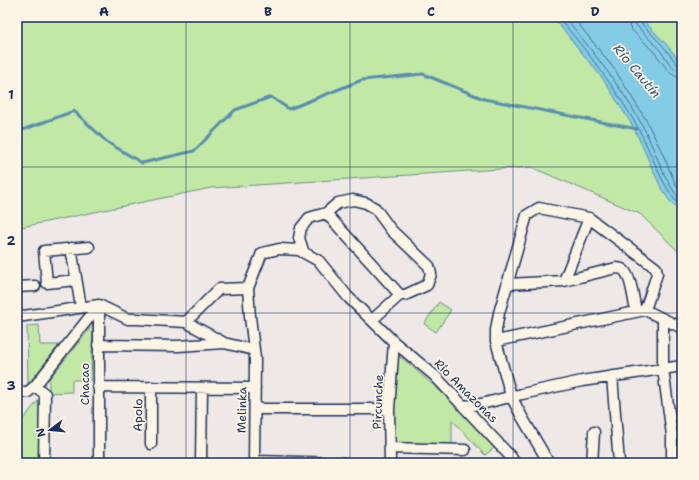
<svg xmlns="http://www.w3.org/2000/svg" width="699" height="480" font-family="'Shantell Sans',sans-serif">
  <rect width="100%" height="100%" fill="#eee9e7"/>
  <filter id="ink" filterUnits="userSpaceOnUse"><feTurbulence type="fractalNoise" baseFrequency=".025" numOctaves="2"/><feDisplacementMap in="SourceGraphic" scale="8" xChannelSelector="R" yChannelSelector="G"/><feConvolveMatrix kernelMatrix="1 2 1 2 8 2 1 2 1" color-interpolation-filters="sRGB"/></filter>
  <g filter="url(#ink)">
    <path fill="#c1e9a5" stroke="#6e8c82" d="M 17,17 L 682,17 L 682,255 L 640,214 L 531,167 L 211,188 L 17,228 Z
      M 439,302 L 451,310 L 436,332 L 424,324 Z
      M 39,325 L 40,345 L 59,345 L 28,384 L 27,326 Z
      M 93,325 L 91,380 L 72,380 L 72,392 L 49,393 L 49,379 Z
      M 398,356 L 402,358 L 453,402 L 464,406 L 494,448 L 485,455 L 452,420 L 452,446 L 393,446 L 395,358 Z
      M 40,398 L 41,463 L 17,463 L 17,427 Z"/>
    <path fill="#84cbe5" stroke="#5a8daf" d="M 553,17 L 640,17 L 666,44 L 682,64 L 682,215 L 669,200 L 662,190 L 634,128 L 603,79 Z"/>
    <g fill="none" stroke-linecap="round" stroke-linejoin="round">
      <path stroke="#456d94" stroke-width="1" d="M 558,17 C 587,51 615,87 637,126 C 653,155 660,184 682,209
        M 565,17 C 592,51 620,85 641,123 C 656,149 662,180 682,202
        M 573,17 L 615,70 L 646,120 L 662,152 L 675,183 L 682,193
        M 627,17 L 630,28 L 655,53 L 669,72 L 675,76 L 682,77
        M 633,17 L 635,24 L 659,49 L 673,68 L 677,70 L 682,71
        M 638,17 L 639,21 L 663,46 L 678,65 L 682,66"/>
      <path stroke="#5a8daf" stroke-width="3" d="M 17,132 L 74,111 L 107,142 L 142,163 L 194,151 L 235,110 L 271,97 L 289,109 L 362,80 L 423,74 L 484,99 L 637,129"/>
      <g stroke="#1b2f5e" stroke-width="13">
        <path id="street" d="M 326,213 L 400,295
          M 71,248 L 81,307
          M 304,253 L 299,238 L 301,228 L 309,218 L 326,213 L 338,203 L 353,200 L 366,203 L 375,208 L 391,230 L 429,266 L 431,274 L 427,285 L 405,295 L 400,295 L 372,320
          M 76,280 L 47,283 L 44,251 L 89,247
          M 564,281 L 589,218
          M 508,284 L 564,281 L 616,268 C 618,268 620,268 622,269 C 631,273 634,302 636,312
          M 17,287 L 35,286
          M 99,305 L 99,463
          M 17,317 L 99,305 L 128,319 L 137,319 L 186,322 L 224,343 L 254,350
          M 663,319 L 663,369 L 672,435 L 672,463
          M 186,322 L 219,289 L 248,288
          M 496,341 L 645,310 L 682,328
          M 98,345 L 178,346 L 224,343
          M 612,376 L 619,463
          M 35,386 L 45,394 L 44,463
          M 98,387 L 255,388
          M 17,392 L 28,392 L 35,386 L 99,305
          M 464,406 L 481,404 L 522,394 L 582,381 L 682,366
          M 255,409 L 389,409
          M 151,444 L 151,387
          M 390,448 L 465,450
          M 254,461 L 344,463
          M 201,463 L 202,388
          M 254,463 L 255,358 L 250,317 L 248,288 L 262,253 L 279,249 L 299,250 L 319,261 L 348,297 L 394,342 L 435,376 L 511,457 L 515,463
          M 390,463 L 389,409 L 394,342
          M 549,463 L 522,417 L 511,396 L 496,341 L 496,330 L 499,313 L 527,215 L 539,208 L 589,218 L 656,268 L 657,274 L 645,310
          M 592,463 L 594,432"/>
      </g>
      <use href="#street" stroke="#fcf5e5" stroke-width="10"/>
    </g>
  </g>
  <path fill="none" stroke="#1b2f5e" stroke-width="1" stroke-opacity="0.55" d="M 186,17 L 186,463M 350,17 L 350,463M 513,17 L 513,463M 17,167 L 682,167M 17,313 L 682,313"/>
  <g text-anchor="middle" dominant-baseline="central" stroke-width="3.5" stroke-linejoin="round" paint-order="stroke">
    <g font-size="12" fill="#1b2f5e" stroke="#fcf5e5">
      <text transform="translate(85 384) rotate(-90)">Chacao</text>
      <text transform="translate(466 391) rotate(45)">Río Amazonas</text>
      <text transform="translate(378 402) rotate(-88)">Pircunche</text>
      <text transform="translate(242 410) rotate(-89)">Melinka</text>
      <text transform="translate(138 415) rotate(-89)">Apolo</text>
    </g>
    <g font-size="13" font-style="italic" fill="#355680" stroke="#fcf5e5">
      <text transform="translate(637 71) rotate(50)">Río Cautín</text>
    </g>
  </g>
  <rect width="699" height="480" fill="none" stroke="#fcf5e5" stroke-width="44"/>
  <g transform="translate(50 430) rotate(254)" stroke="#fcf5e5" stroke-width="3" paint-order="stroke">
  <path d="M0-3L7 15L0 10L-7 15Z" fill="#1b2f5e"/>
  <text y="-6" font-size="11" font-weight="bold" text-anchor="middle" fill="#1b2f5e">N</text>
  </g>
  <rect x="22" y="22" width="655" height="436" fill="none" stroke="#1b2f5e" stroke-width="1.5"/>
  <g font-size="13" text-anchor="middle" font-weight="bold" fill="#1b2f5e">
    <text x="104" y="16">A</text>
    <text x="268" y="16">B</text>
    <text x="431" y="16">C</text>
    <text x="595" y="16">D</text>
    <text x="11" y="99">1</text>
    <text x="11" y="245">2</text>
    <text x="11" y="390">3</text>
  </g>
</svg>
